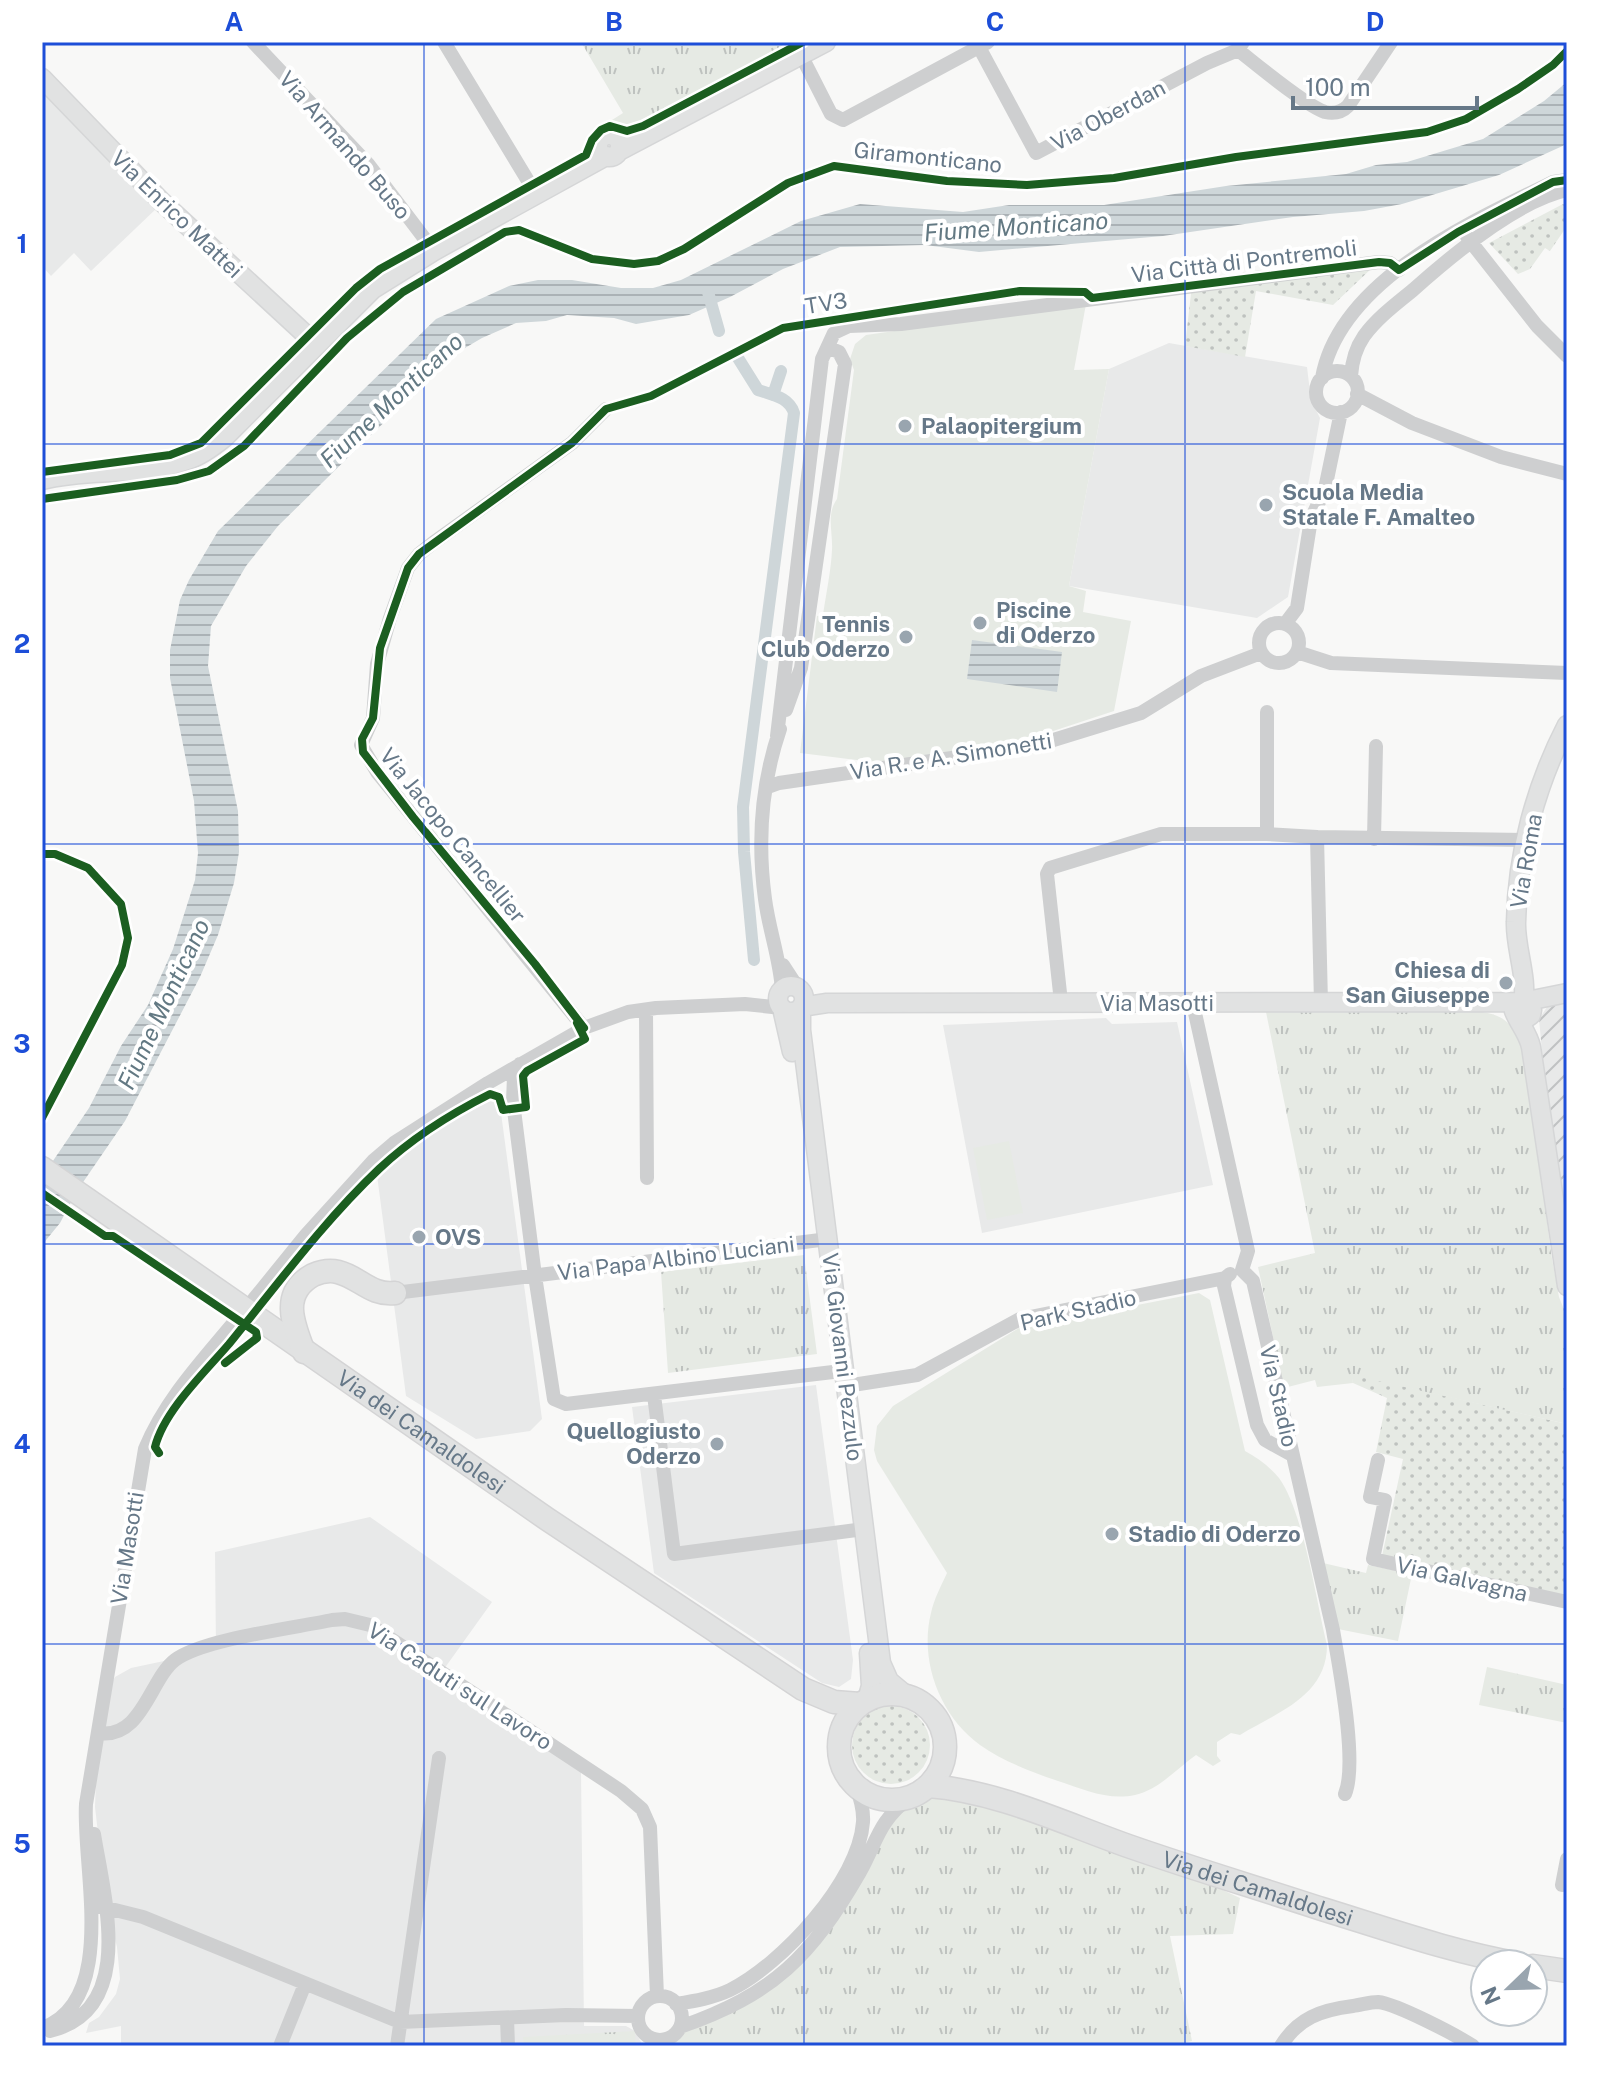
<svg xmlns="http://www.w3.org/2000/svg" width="1609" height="2088" font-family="'Public Sans',sans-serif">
  <defs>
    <pattern id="industrial-furrows" width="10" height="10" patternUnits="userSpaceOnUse" patternTransform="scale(2)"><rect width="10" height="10" fill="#e8e9e9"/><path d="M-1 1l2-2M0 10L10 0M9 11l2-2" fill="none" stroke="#c0c2c3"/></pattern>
    <pattern id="grass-dots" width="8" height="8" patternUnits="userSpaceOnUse" patternTransform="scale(2)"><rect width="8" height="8" fill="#e6eae4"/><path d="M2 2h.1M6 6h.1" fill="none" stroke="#bec2bf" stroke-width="1.8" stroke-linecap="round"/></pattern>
    <pattern id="park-tufts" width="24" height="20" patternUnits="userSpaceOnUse" patternTransform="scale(2)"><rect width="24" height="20" fill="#e6eae4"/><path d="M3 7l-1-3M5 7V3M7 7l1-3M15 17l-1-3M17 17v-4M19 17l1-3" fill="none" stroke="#bec2bf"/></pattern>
    <pattern id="water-rules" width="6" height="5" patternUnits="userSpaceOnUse" patternTransform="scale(2)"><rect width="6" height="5" fill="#ced6d9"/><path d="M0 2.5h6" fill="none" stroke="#abb2b6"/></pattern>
  </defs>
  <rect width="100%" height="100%" fill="#f8f8f7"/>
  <path fill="#e8e9e9" d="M 42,89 L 158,207 L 91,271 L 74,253 L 51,276 L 42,266 Z
    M 1169,343 L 1307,367 L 1311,400 L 1320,418 L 1288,597 L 1257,618 L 1069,586 L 1109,369 Z
    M 1106,1018 L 1112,1024 L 1177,1022 L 1213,1185 L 982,1233 L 943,1025 Z
    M 499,1098 L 542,1419 L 530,1431 L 476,1439 L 406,1396 L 377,1175 L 415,1144 L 468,1109 Z
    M 816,1385 L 853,1660 L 851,1679 L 839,1687 L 822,1683 L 654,1573 L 632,1407 Z
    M 370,1517 L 492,1602 L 439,1676 L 581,1772 L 584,2026 L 626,2026 L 635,2031 L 643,2046 L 121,2046 L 121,2026 L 86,2033 L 89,2023 L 99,2017 L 116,1994 L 120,1979 L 117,1947 L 106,1902 L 95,1807 L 96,1779 L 109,1688 L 115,1677 L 131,1668 L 216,1650 L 215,1552 Z"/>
  <path fill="url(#industrial-furrows)" d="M 1567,1001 L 1567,1237 L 1549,1125 L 1539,1019 L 1547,1007 Z"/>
  <path fill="url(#grass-dots)" d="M 1563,204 L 1567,206 L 1567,226 L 1550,251 L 1545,248 L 1530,269 L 1518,274 L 1489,243 Z
    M 1373,267 L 1333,305 L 1256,291 L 1245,357 L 1185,346 L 1192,285 Z
    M 1351,1374 L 1567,1424 L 1567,1596 L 1382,1556 L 1403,1459 L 1376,1452 L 1387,1398 L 1353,1383 Z
    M852 1745a39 39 0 1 1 78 0a39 39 0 1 1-78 0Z"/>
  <path fill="url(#park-tufts)" d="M 581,42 L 797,42 L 634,131 L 625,132 L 612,120 L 623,113 Z
    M 1266,1012 L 1482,1012 C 1507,1015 1516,1029 1525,1050 L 1551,1253 L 1559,1297 L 1567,1317 L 1567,1424 L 1352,1375 L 1353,1383 L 1317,1387 L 1315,1380 L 1284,1388 L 1258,1267 L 1315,1253 Z
    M 804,1255 L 817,1354 L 668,1373 L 661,1272 Z
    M 1323,1563 L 1366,1573 L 1368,1565 L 1412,1574 L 1398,1641 L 1338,1629 Z
    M 1487,1667 L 1567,1685 L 1567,1723 L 1479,1705 Z
    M 928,1786 L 1132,1848 L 1240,1898 L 1233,1934 L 1170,1936 L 1192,2041 L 1167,2046 L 653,2046 L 654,2039 L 667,2039 L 717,2014 L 804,1955 L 910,1797 Z
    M 635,2031 L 636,2046 L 524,2046 L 523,2037 Z"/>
  <path fill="#e6eae4" d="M 1086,304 L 1074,370 L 1109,369 L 1069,586 L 1086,591 L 1083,612 L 1131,621 L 1114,711 L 1032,738 L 978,752 L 881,763 L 800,753 L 817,616 L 823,615 C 826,594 831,571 832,550 C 833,532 826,514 837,499 L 854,370 L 850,359 L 855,344 L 866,335 Z
    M 1009,1141 L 1023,1213 L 987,1220 L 973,1148 Z
    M 1199,1293 L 1210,1300 L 1245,1451 C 1258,1458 1269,1466 1279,1478 C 1304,1513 1316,1601 1327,1645 C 1327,1696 1278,1712 1240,1735 L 1231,1733 L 1217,1742 L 1217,1756 L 1221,1761 L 1213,1766 L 1196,1755 C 1176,1769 1160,1789 1135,1795 C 1108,1801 1083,1789 1058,1781 C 1032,1772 1002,1761 980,1745 C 940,1716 919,1661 931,1613 C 934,1599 941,1586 947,1573 L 877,1461 L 874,1450 L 877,1426 L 893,1406 L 1019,1328 Z"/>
  <path fill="url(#water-rules)" d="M 1567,82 L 1567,144 L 1499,175 L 1402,204 L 1364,211 L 1293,217 L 1163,236 L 979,252 L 925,245 L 840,247 L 783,269 L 730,297 L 689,315 L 636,324 L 614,318 L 567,315 L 546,321 L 516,323 L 482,338 L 453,355 L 278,526 L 246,566 L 211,626 L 208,666 L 238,811 L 239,852 L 234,883 L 218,935 L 200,977 L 125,1121 L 77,1191 L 60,1223 L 42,1245 L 42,1177 L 89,1108 L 121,1046 L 148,1005 L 173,949 L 195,880 L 198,853 L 194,801 L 170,678 L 170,650 L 180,600 L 189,580 L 218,531 L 436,319 L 509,286 L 538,280 L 572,280 L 621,288 L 653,288 L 681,280 L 801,221 L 860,204 L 963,212 L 1009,205 L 1104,205 L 1226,186 L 1346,174 L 1376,165 L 1407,162 L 1483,139 L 1544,101 Z
    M 972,640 L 1062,652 L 1057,692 L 967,679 Z"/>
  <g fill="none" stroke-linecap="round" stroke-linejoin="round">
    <path stroke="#ced6d9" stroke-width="12" d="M 708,292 L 719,331
      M 738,358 L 758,390 C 772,395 789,397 794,413 L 743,807 L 744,852 L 754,960
      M 773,395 L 781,371"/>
    <g stroke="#d5d6d7" stroke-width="21">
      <path id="secondary" d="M 42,78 L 162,202 L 317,345
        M598 146a11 11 0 1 1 22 0a11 11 0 1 1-22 0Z
        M 619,151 L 826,42
        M 42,480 C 89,468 141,477 187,460 C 201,456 214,446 225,437 L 373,289 L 434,251 L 606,156
        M 1567,725 C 1536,785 1517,854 1516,922 C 1515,947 1528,979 1523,1002 L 1567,993
        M778 999a13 13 0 1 1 26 0a13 13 0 1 1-26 0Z
        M 782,1008 L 792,1052
        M 1518,1019 L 1524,1020 L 1531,1015 L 1532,1010 L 1527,1003 L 1518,1003 L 1514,1011 C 1519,1024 1528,1033 1531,1047 L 1567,1286
        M 907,1696 L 889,1681 L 881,1663 L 801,1030 L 801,1007 L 827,1003 L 1520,1002
        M 867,1700 L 871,1686 L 869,1653"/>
    </g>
    <g stroke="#d4d4d5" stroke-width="25">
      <g id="primary">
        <path id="s1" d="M 42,1168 L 547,1519 L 803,1689 L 834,1702 L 860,1704"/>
        <path d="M 304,1352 C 293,1324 280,1293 313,1275 C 320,1272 330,1270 338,1272 C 359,1277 371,1296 395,1293"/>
        <circle cx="892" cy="1747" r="53"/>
        <path id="s2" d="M 928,1786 C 998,1791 1065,1824 1131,1847 C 1194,1869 1258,1888 1322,1909 C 1387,1929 1452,1952 1520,1964"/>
        <path d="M 1533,1966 L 1567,1971"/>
      </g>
    </g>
    <path stroke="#cecfd0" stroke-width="14" d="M 253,42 L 368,164 L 434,251
      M 444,42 L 536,194
      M 979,47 L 1036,153 L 1207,63 L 1238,50 L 1243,42
      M 1238,50 C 1256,64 1306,106 1325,112 C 1334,114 1342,112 1348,106 L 1391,42
      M 801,55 L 831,114 L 843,120 L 988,42
      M 1467,237 L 1537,326 L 1567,356
      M1316 392a21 21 0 1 1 42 0a21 21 0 1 1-42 0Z
      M 1351,376 C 1352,361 1355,349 1364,336 C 1377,318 1396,304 1413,290 C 1451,256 1517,201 1567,190
      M 1322,378 C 1339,280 1473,221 1553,182 L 1567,180
      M 1357,394 L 1412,423 L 1501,457 L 1567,474
      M1259 643a20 20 0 1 1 40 0a20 20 0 1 1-40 0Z
      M 1285,624 L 1297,608 L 1311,519 L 1325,489 L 1341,412
      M 1297,652 L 1331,663 L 1567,673
      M 786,710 L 801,668 L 845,364 L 839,352 L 829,348
      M 1267,712 L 1267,834 L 1317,837 L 1321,1003
      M 780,729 C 761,785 757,840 765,899 C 769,930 780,959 782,990
      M 777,736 L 822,359 L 834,333 L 849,326 L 901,324 L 1379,262 L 1390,263 L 1399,270
      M 768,787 L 779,783 L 1034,746 L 1141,713 L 1201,676 L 1261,653
      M 1317,837 L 1527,840
      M 1374,839 L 1376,746
      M 783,965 L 798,988
      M 1061,1002 L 1047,874 L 1050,868 L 1161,834 L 1267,834
      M 1193,1004 L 1248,1251 L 1242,1270
      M 646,1010 L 647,1178
      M 584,1028 L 377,772 L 361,745 L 373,718 L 377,664 L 390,618 L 408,568 L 419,554 L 433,543 L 572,443 L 606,409
      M 520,1064 L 514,1076 L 513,1102 L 535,1276 L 554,1399 L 566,1404 L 833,1372
      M 1242,1270 L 1253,1281 L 1333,1630 C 1339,1666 1358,1763 1345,1794
      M 1230,1274 L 1225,1278 L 1224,1286 L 1257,1425 L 1265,1440 L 1292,1455
      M 395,1293 L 828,1239
      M 254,1299 L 306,1235 L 374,1160 L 394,1143 L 488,1083 L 584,1028 L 628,1012 L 656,1008 L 745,1004 L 782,1008
      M 846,1386 L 917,1375 L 1020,1319 L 1225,1278
      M 654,1395 L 674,1554 L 864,1529
      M 1378,1460 L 1370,1497 L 1385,1500 L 1373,1559 L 1567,1602
      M 98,1733 C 142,1740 150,1679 175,1660 C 203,1639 294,1628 332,1620 L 345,1619 L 370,1625 L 621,1791 L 642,1809 L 650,1827 L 657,1996
      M 1562,1885 L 1567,1859
      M 92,1891 L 95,1905 L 143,1917 L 400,2022 L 566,2015 L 638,2016
      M638 2018a22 22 0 1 1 44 0a22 22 0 1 1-44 0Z
      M 676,2004 C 695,2001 713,1998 730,1990 C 781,1965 859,1881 863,1822 C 864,1809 860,1797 856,1786
      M 507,2018 L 508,2046
      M 680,2027 C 774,1994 811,1957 860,1872 C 878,1839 878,1822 910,1797
      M 42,2028 C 119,2001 82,1867 86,1804 L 145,1449 C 165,1400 202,1361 236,1320
      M 50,2031 C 137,2010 104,1897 94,1834
      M 280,2046 L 305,1984
      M 397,2046 L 439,1758
      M 1281,2046 C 1298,2018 1321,2010 1353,2006 C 1361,2005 1370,2002 1378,2002 C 1397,2004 1456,2035 1473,2046"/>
    <use href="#secondary" stroke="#e1e2e2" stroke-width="18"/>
    <use href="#primary" stroke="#e1e2e2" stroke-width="22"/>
    <g stroke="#fff" stroke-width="13">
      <path id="cycleway" d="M 42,472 L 170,455 L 201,443 L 356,288 L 380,269 L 586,155 L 592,140 L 601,130 L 610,126 L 627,131 L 643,126 L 803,42
        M 42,499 L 177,480 L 209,471 L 244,446 L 347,338 L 403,292 L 505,232 L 519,230 L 592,259 L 634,264 L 658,261 L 684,249 L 788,183 L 834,166 L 947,181 L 1027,185 L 1114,178 L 1236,157 L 1427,132 L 1466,119 L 1518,89 L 1553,65 L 1567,51
        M 42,854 L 55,854 L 88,868 L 121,904 L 128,938 L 122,965 L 42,1118
        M 584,1028 L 535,964 L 413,817 L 363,752 L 362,739 L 373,718 L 380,648 L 408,568 L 419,554 L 572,443 L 606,409 L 651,396 L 783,328 L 1020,291 L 1085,292 L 1092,298 L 1379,262 L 1390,263 L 1399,270 L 1458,232 L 1553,182 L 1567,180
        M 42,1193 L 105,1236 L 113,1236 L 256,1332 L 257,1338 L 225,1363
        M 159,1453 L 155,1447 C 164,1411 205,1372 229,1344 C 277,1285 324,1221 379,1169 C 410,1140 452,1113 490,1094 L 499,1097 L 503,1110 L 526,1107 L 523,1076 L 527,1071 L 585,1039 L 577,1023"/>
    </g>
    <use href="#cycleway" stroke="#1b5e20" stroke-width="8"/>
  </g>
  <path fill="none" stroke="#1d4ed8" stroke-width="2" stroke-opacity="0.55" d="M 424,42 L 424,2046M 804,42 L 804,2046M 1185,42 L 1185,2046M 42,444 L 1567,444M 42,844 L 1567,844M 42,1244 L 1567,1244M 42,1644 L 1567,1644"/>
  <g fill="#99a5af" stroke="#fff" stroke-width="3">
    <circle cx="905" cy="426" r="8"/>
    <circle cx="1266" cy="505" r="8"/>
    <circle cx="980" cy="623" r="8"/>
    <circle cx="906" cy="637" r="8"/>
    <circle cx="1506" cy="983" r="8"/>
    <circle cx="419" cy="1237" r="8"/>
    <circle cx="717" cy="1444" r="8"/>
    <circle cx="1112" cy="1534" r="8"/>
  </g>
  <g text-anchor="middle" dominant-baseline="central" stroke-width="8" stroke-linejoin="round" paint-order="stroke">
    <g font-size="22" fill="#667888" stroke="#fff">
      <text transform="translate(1108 115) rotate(-28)">Via Oberdan</text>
      <text transform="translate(345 145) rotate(49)">Via Armando Buso</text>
      <text transform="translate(928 157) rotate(6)">Giramonticano</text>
      <text transform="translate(177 214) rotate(44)">Via Enrico Mattei</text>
      <text transform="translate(1244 261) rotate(-7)">Via Città di Pontremoli</text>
      <text transform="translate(826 303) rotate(-9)">TV3</text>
      <text transform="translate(951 756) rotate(-9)">Via R. e A. Simonetti</text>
      <text transform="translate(453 835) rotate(51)">Via Jacopo Cancellier</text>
      <text transform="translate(1526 861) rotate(-80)">Via Roma</text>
      <text x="1157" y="1003">Via Masotti</text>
      <text transform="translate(676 1258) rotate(-7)">Via Papa Albino Luciani</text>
      <text transform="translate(1078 1310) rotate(-13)">Park Stadio</text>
      <text transform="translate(843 1357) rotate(83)">Via Giovanni Pezzulo</text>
      <text transform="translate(1279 1396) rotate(77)">Via Stadio</text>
      <text stroke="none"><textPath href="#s1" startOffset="462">Via dei Camaldolesi</textPath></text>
      <text transform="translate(127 1548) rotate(-81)">Via Masotti</text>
      <text transform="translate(1462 1579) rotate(13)">Via Galvagna</text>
      <text transform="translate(460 1686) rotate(33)">Via Caduti sul Lavoro</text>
      <text stroke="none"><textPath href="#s2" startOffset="346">Via dei Camaldolesi</textPath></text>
    </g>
    <g font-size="22" font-weight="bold" fill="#667888" stroke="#fff" text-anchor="start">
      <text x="921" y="426">Palaopitergium</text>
      <text x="1282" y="492">Scuola Media<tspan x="1282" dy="25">Statale F. Amalteo</tspan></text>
      <text x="996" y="610">Piscine<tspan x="996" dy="25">di Oderzo</tspan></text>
      <text x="890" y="624" text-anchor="end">Tennis<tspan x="890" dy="25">Club Oderzo</tspan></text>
      <text x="1490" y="970" text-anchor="end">Chiesa di<tspan x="1490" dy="25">San Giuseppe</tspan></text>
      <text x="435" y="1237">OVS</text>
      <text x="701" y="1431" text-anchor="end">Quellogiusto<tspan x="701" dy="25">Oderzo</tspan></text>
      <text x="1128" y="1534">Stadio di Oderzo</text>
    </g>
    <g font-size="24" font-style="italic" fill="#637983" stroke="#fff">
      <text transform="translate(1016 226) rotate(-4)">Fiume Monticano</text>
      <text transform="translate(391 400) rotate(-43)">Fiume Monticano</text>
      <text transform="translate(163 1004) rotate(-65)">Fiume Monticano</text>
    </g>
  </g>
  <rect width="1609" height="2088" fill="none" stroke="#ffffff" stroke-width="88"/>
  <g transform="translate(1509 1988) rotate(247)"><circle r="38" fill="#ffffff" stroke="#c2c9cf" stroke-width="2"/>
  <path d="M0-6L14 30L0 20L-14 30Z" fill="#99a5af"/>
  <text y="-12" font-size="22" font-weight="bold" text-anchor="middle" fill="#667888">N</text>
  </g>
  <path d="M1293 96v12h184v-12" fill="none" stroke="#667888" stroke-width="4"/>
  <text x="1305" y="96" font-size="24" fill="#667888" stroke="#ffffff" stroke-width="6" paint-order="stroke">100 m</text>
  <rect x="44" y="44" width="1521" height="2000" fill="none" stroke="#1d4ed8" stroke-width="3"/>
  <g font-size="26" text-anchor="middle" font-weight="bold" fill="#1d4ed8">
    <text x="234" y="31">A</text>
    <text x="614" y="31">B</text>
    <text x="995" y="31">C</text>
    <text x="1375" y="31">D</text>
    <text x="22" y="253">1</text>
    <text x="22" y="653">2</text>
    <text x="22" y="1053">3</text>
    <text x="22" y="1453">4</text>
    <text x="22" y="1853">5</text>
  </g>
</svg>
